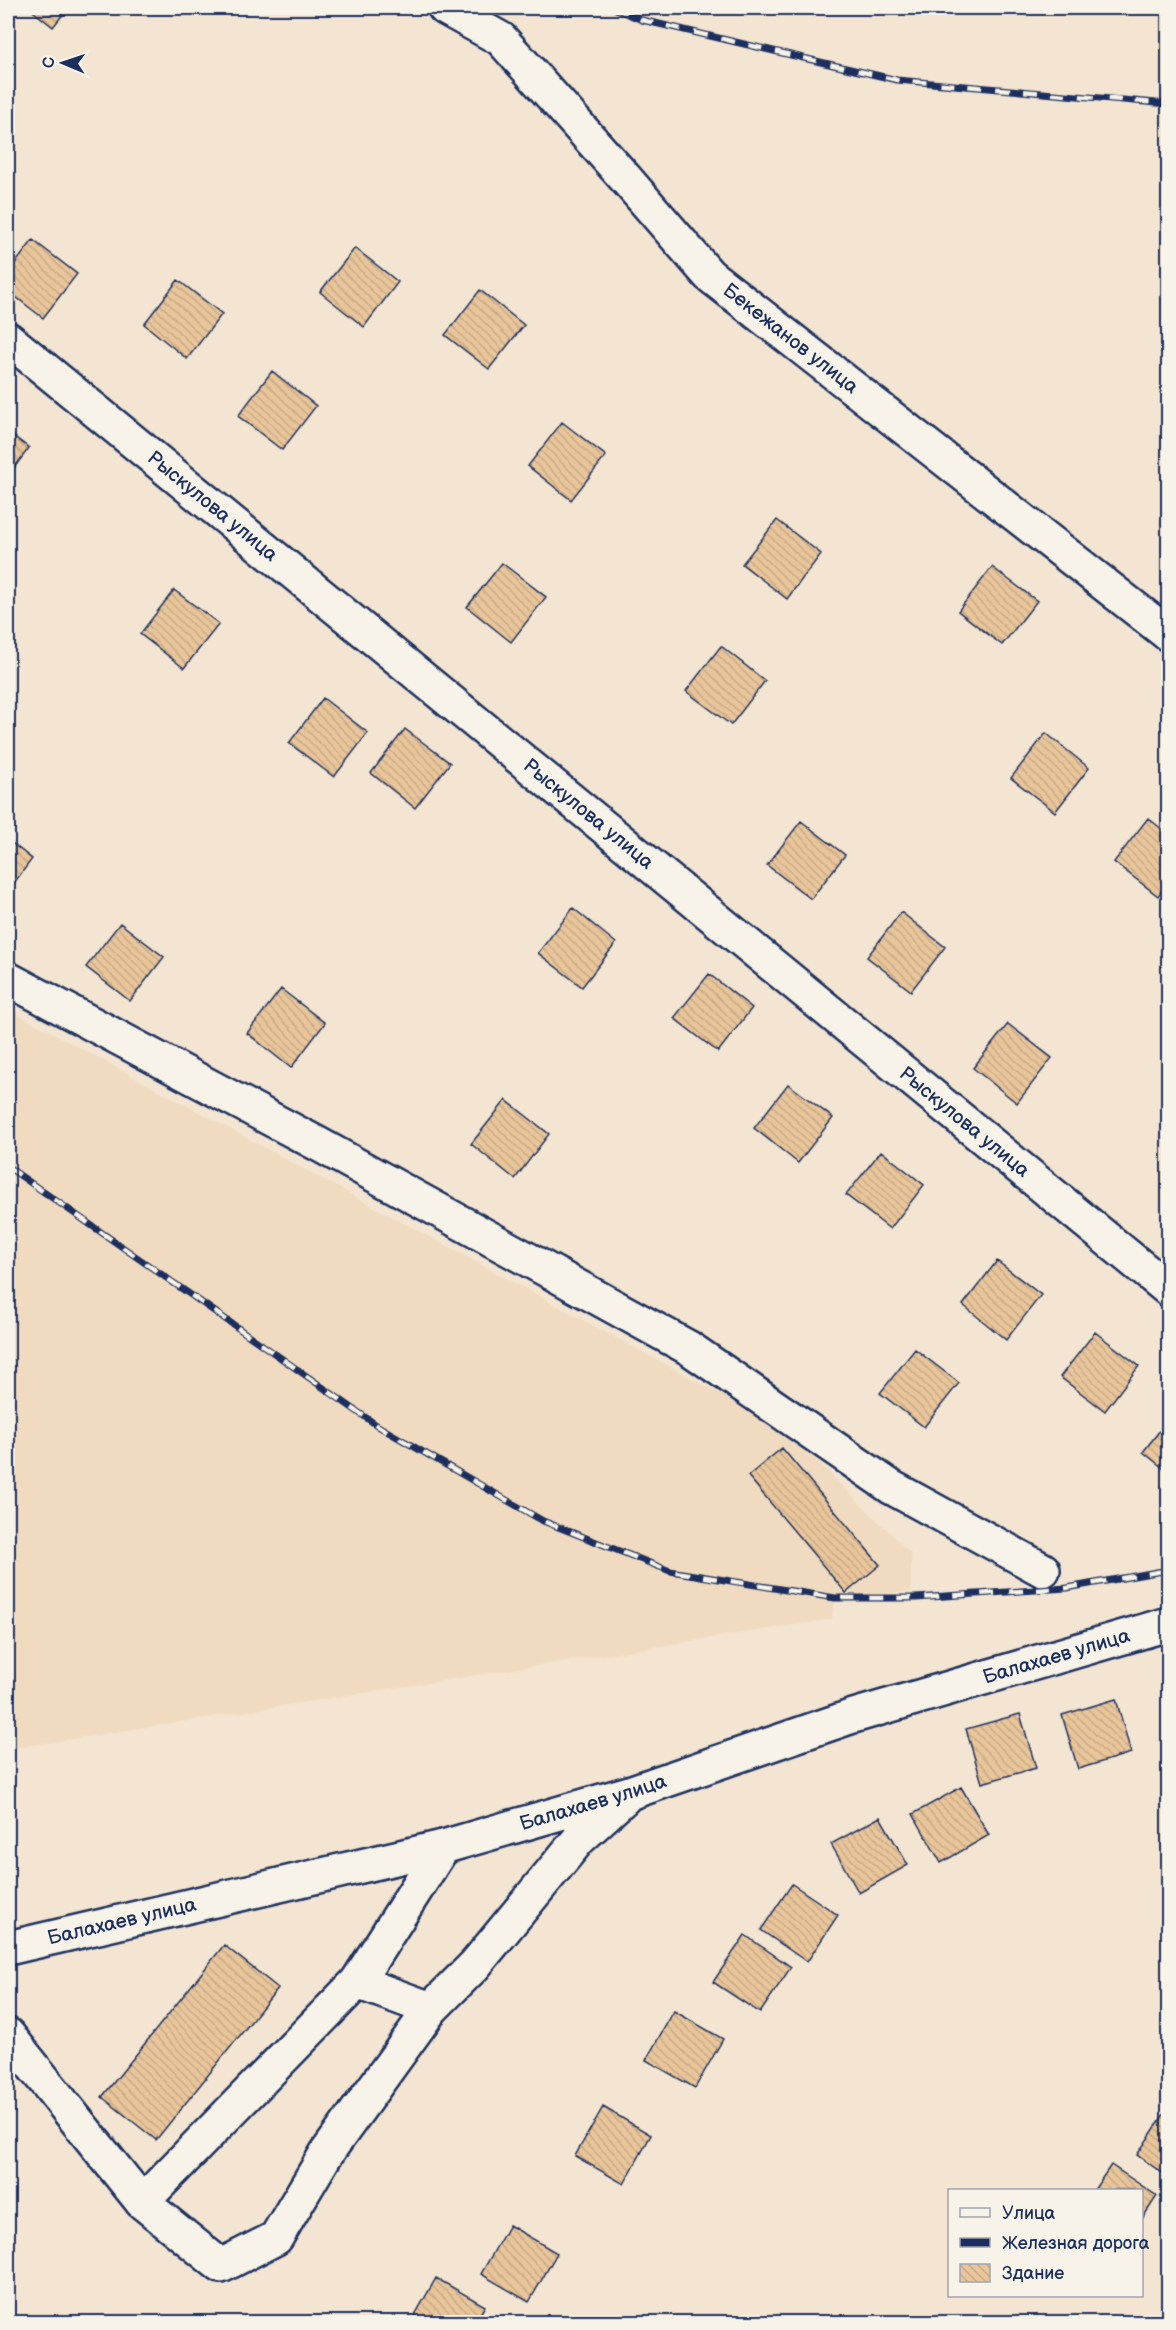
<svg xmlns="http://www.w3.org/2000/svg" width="1176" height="2330" font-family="'Balsamiq Sans',sans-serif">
  <defs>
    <pattern id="building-back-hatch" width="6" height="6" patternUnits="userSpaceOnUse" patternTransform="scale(1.5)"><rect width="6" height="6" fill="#e9c59a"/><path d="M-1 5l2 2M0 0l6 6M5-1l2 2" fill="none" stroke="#c7aa87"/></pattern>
  </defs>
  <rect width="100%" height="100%" fill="#f3e5d1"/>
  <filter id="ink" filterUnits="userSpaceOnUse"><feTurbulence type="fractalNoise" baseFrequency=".0167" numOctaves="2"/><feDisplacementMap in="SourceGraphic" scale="12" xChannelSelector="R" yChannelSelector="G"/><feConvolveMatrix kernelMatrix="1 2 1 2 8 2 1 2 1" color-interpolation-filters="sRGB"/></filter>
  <g filter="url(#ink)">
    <path fill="#f0dbc0" d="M 8,1009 L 785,1429 L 911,1554 L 911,1591 L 835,1598 L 832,1619 L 8,1749 Z"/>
    <path fill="url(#building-back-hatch)" stroke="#1b2f5e" stroke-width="1.5" d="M 29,8 L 68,8 L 53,27 Z
      M 33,240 L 77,274 L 43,318 L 8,291 L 8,273 Z
      M 355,248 L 398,282 L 364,327 L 320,292 Z
      M 178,280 L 222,314 L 187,359 L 144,324 Z
      M 480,290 L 524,325 L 489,369 L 445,335 Z
      M 272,371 L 316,406 L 282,450 L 238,416 Z
      M 562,422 L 606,456 L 571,500 L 528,466 Z
      M 8,432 L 29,448 L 8,476 Z
      M 777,520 L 821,554 L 787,599 L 742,564 Z
      M 502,563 L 546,597 L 511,642 L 467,607 Z
      M 992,567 L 1037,601 L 1002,645 L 958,611 Z
      M 174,590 L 219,624 L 184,668 L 140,634 Z
      M 721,646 L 765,681 L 731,725 L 686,691 Z
      M 323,698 L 368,733 L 334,777 L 289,743 Z
      M 405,729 L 450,763 L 415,808 L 371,773 Z
      M 1046,733 L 1089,768 L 1055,812 L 1011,778 Z
      M 1148,818 L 1168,834 L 1168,882 L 1158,896 L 1114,862 Z
      M 801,821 L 845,855 L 811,899 L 767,865 Z
      M 8,840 L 32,859 L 8,891 Z
      M 573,908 L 616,943 L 582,987 L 538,953 Z
      M 901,912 L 945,947 L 911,991 L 867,957 Z
      M 120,923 L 164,957 L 130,1001 L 86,967 Z
      M 709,974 L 752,1008 L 718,1052 L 674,1018 Z
      M 281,989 L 325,1023 L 291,1068 L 247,1033 Z
      M 1008,1024 L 1052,1058 L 1017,1103 L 973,1068 Z
      M 788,1084 L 833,1118 L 798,1163 L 754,1128 Z
      M 506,1100 L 549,1134 L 515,1179 L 471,1144 Z
      M 881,1151 L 924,1185 L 890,1229 L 846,1195 Z
      M 997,1261 L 1041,1295 L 1006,1340 L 963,1305 Z
      M 1095,1332 L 1139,1366 L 1105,1411 L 1060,1377 Z
      M 915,1349 L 959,1383 L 924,1427 L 880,1393 Z
      M 1168,1420 L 1168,1472 L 1143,1452 Z
      M 782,1448 L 880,1565 L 846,1593 L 748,1476 Z
      M 1116,1699 L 1131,1753 L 1078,1769 L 1062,1715 Z
      M 1020,1714 L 1036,1768 L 982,1783 L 966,1729 Z
      M 961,1787 L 989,1835 L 941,1863 L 913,1814 Z
      M 880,1817 L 908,1865 L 859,1893 L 831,1844 Z
      M 792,1884 L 838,1915 L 807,1962 L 761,1930 Z
      M 745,1935 L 791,1967 L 760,2013 L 713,1982 Z
      M 224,1945 L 278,1988 L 156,2140 L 102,2097 Z
      M 674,2011 L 723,2039 L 695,2088 L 646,2060 Z
      M 603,2107 L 651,2135 L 624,2184 L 575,2156 Z
      M 1168,2108 L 1168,2177 L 1137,2155 Z
      M 1111,2165 L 1157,2196 L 1142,2219 L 1142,2190 L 1094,2190 Z
      M 509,2225 L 557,2253 L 529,2302 L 481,2274 Z
      M 436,2278 L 485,2306 L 475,2322 L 411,2322 Z"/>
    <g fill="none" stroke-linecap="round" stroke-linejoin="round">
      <g stroke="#1b2f5e" stroke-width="38">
        <g id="minor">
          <path id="s1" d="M 445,8 L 501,39 L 626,179 L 709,275 L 1168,634"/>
          <path id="s2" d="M 8,339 L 1168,1289"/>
          <path d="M 8,979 L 318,1144 L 689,1348 L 891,1487 L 1043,1570"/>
          <path id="s3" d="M 8,1948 L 443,1847 L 629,1793 L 850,1717 L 1168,1624"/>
          <path d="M 431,2009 L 475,1965 L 579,1839 L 624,1798"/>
          <path d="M 8,2035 L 142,2202 L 221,2266 L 276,2238 L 326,2154 L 431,2009 L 357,1982 L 443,1847"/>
          <path d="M 142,2202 L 357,1982"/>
        </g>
      </g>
      <use href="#minor" stroke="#f7f3e8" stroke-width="33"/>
      <g stroke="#1b2f5e" stroke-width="7">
        <path id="rail" d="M 614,8 L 642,20 L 897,80 L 1168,104
          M 8,1167 L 378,1426 L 543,1521 L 670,1571 L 835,1598 L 916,1598 L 1067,1588 L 1168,1570"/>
      </g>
      <use href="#rail" stroke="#f7f3e8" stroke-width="4.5" stroke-dasharray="14" stroke-linecap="butt"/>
    </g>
  </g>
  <g text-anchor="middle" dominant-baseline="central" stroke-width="5" stroke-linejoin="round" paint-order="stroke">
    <g font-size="20" fill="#1b2f5e" stroke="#f7f3e8">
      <text stroke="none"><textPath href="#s1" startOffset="482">Бекежанов улица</textPath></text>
      <text stroke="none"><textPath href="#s2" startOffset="264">Рыскулова улица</textPath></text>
      <text stroke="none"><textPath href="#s2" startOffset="750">Рыскулова улица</textPath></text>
      <text stroke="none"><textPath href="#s2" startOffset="1236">Рыскулова улица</textPath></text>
      <text stroke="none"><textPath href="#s3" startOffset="1089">Балахаев улица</textPath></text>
      <text stroke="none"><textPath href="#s3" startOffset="603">Балахаев улица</textPath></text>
      <text stroke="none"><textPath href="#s3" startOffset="117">Балахаев улица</textPath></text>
    </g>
  </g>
  <rect width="1176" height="2330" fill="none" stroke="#f7f3e8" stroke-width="30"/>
  <rect x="15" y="15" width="1146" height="2300" fill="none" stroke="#1b2f5e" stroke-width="2" filter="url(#ink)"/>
  <rect x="948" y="2189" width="195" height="108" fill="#f7f3e8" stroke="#9fa5b1" stroke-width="1.5"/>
  <rect x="960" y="2208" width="30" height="9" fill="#f7f3e8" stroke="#9fa5b1" stroke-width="1.5"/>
  <text x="1002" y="2219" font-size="18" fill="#1b2f5e">Улица</text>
  <rect x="960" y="2238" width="30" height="9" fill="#1b2f5e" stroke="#9fa5b1" stroke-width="1.5"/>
  <text x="1002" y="2249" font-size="18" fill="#1b2f5e">Железная дорога</text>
  <rect x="960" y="2264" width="30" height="18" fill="url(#building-back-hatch)" stroke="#9fa5b1" stroke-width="1.5"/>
  <text x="1002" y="2279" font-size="18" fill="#1b2f5e">Здание</text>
  <g transform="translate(63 63) rotate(272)" stroke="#f7f3e8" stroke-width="4.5" paint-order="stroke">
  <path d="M0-4.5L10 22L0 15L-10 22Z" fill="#1b2f5e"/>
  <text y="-9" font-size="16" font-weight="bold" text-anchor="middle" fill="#1b2f5e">С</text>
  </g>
</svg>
